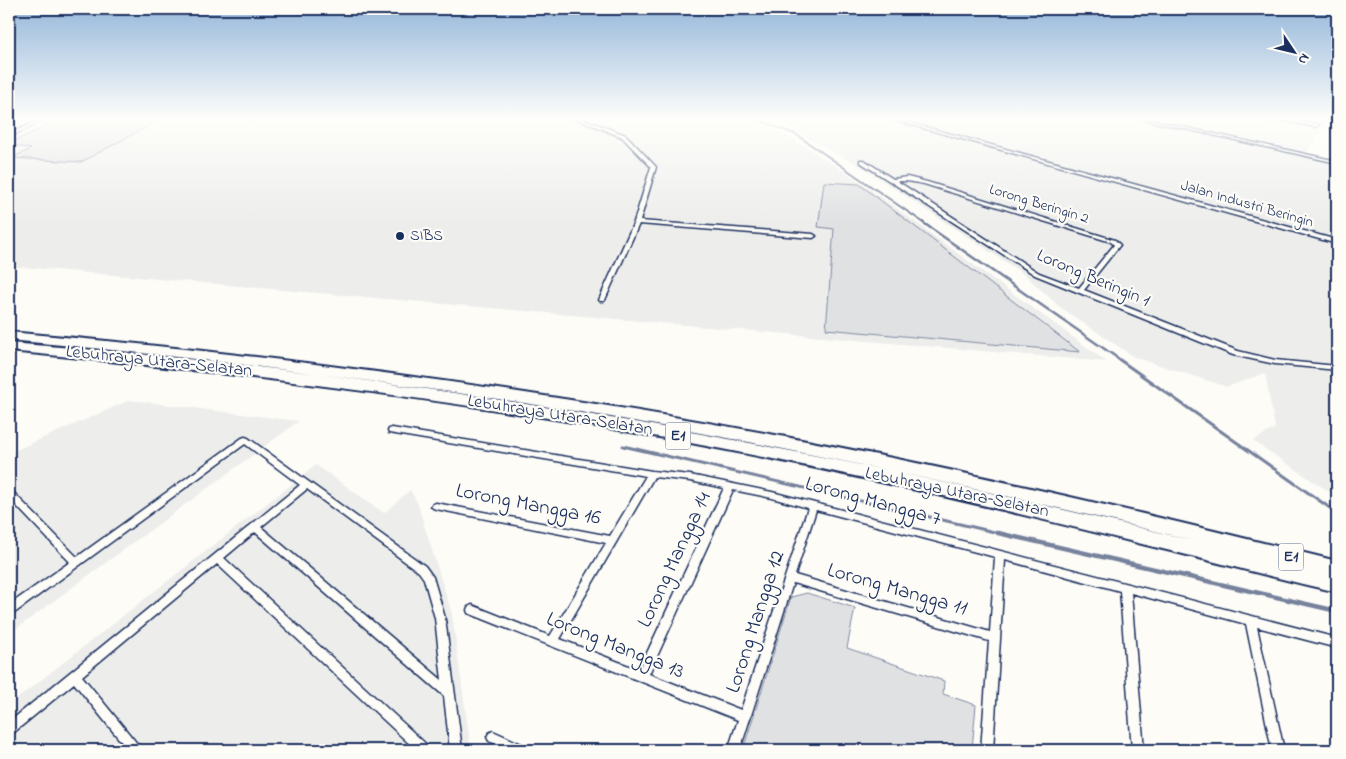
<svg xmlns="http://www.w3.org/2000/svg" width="1346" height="759" font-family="'Indie Flower',sans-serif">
  <rect width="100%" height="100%" fill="#fdfcf7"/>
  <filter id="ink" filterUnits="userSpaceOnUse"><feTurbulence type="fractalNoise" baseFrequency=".02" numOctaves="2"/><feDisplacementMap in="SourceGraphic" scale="10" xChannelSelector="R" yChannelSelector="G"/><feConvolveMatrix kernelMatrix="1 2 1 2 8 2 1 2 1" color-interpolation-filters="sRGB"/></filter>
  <g filter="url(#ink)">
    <path fill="#edeeec" d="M 9,118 L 748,118 L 790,137 L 856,179 L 1107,362 L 9,266 Z
      M 771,118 L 1330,118 L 1304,156 L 1337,164 L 1337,497 L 1253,441 L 1275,428 L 1265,373 L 1227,387 L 1134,357 L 1061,308 L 1025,275 L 860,166 Z
      M 130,400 L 299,421 L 9,634 L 9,453 Z
      M 316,465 L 384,513 L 410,490 L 417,502 L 452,614 L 471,750 L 9,750 L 9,705 Z"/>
    <path fill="#e0e1e3" stroke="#7e88a0" d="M 62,118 L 163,118 L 81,162 L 11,158 L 31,149 L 9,144 Z
      M 824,182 L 859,184 L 1080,352 L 826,329 L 834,229 L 818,227 Z
      M 807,593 L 855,608 L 847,648 L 944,681 L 943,694 L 976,705 L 972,750 L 743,750 L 791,597 Z"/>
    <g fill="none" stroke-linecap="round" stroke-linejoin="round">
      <path stroke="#76819c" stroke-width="2" d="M 754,118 L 797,135 L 924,223"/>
      <path stroke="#76819c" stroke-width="2.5" d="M 922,222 L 1119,359"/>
      <path stroke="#76819c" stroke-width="3" d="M 1117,358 L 1337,513
        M 623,446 L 1003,534"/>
      <path stroke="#76819c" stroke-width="4.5" d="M 998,533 L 1337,611"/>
      <g stroke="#1b2f5e" stroke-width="3">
        <path id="minor" d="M 44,118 L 49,118 L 9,137 L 9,134 Z
          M 575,118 L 580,118 L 626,135 L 656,167 L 640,221 L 813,234 L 816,236 L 813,238 L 639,224 L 605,300 L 604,301 L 600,301 L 599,300 L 634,222 L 651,167 L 622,137 Z
          M 887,118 L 893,118 L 1337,240 L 1337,244 Z
          M 1137,118 L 1143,118 L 1337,161 L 1337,163 Z
          M 1271,118 L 1278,118 L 1315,124 L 1320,118 L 1324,118 L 1316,127 Z
          M 860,160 L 864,160 L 893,179 L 907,177 L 927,182 L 1115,240 L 1120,245 L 1084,290 L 1238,351 L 1275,360 L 1337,366 L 1337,370 L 1275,364 L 1233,355 L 1035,275 L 860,162 ZM 897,181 L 907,181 L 924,184 L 1111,242 L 1114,245 L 1079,288 L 1039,273 Z
          M 392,428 L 652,471 L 690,475 L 772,492 L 1337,638 L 1337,648 L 1257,627 L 1284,750 L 1272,750 L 1246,624 L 1131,593 L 1144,750 L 1132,750 L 1120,591 L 1005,560 L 993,750 L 981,750 L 989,641 L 793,583 L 740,750 L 728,750 L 738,720 L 468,613 L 467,610 L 468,607 L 472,605 L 550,636 L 606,543 L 436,509 L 433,508 L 431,506 L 433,504 L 436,503 L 610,536 L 646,476 L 389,433 L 388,431 L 389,429 ZM 654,477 L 690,481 L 724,488 L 639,670 L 560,639 ZM 733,490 L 772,498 L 808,508 L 741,710 L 649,674 ZM 816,510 L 995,557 L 990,632 L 795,575 Z
          M 245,437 L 248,438 L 425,566 L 433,577 L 445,618 L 462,750 L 450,750 L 444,696 L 255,532 L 224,558 L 428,746 L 430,750 L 416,750 L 217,564 L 82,676 L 139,746 L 141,750 L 128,750 L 74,683 L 13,733 L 9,735 L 9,722 L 300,485 L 245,444 L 13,614 L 9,616 L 9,605 L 70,562 L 9,498 L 9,490 L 12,491 L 77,557 L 242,438 ZM 307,489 L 419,572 L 424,579 L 435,618 L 442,680 L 261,527 Z
          M 493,731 L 526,746 L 528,750 L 509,750 L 489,741 L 487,737 L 489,733 Z"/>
      </g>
      <g stroke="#1b2f5e" stroke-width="4">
        <path id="motorway" d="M 9,332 C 266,354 521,388 775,435 C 964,470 1151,515 1337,561 L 1337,592 C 1273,578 1210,560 1146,545 C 1006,510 864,476 722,449 C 486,403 248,374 9,351 L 9,343 C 247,361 487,393 722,437 C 881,467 1038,503 1195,541 C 805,443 410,376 9,340 Z"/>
      </g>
      <use href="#minor" fill="#fdfcf7" fill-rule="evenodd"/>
      <use href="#motorway" fill="#fdfcf7" fill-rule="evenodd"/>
    </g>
  </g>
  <linearGradient id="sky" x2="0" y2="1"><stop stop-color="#93b6da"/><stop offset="0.53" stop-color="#fefefb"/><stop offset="1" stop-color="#fefefb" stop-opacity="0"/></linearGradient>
  <rect width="1346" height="224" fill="url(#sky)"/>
  <circle fill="#1b2f5e" stroke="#fdfcf7" stroke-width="2" cx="400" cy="236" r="5"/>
  <g text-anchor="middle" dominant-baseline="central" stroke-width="4.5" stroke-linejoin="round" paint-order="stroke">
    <g font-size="15" fill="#1b2f5e" stroke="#fdfcf7">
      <text transform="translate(1039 204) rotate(17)">Lorong Beringin 2</text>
      <text transform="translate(1247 204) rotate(16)">Jalan Industri Beringin</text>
    </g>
    <g font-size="15" fill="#1b2f5e" stroke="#fdfcf7" text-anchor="start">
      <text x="410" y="236">SIBS</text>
    </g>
    <g fill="#fdfcf7" stroke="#5f6c8c" stroke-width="1">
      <rect x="665.5" y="422.5" width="25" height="27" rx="4"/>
      <rect x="1278.5" y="543.5" width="25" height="27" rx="4"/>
    </g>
    <g font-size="16" font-weight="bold" fill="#1b2f5e">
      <text x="678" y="436">E1</text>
      <text x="1291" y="557">E1</text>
    </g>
    <g font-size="18" fill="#1b2f5e" stroke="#fdfcf7">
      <text transform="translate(1093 279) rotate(23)">Lorong Beringin 1</text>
      <text transform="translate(159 362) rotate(6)">Lebuhraya Utara–Selatan</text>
      <text transform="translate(560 416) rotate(9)">Lebuhraya Utara–Selatan</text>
      <text transform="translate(957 493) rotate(12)">Lebuhraya Utara–Selatan</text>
    </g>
    <g font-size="21" fill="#1b2f5e" stroke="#fdfcf7">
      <text transform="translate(873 502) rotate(15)">Lorong Mangga 7</text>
      <text transform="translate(528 505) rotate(11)">Lorong Mangga 16</text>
      <text transform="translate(675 560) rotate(-65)">Lorong Mangga 14</text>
      <text transform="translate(897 590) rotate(16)">Lorong Mangga 11</text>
      <text transform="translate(756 622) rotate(-72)">Lorong Mangga 12</text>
      <text transform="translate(615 646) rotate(22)">Lorong Mangga 13</text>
    </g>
  </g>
  <rect width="1346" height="759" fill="none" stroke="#fdfcf7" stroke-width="30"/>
  <rect x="15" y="15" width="1316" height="729" fill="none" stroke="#1b2f5e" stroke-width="2" filter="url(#ink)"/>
  <g transform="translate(1294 52) rotate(125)" stroke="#fdfcf7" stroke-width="4" paint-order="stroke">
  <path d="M0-4L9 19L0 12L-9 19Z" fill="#1b2f5e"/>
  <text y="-8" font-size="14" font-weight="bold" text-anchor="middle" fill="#1b2f5e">N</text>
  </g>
</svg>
